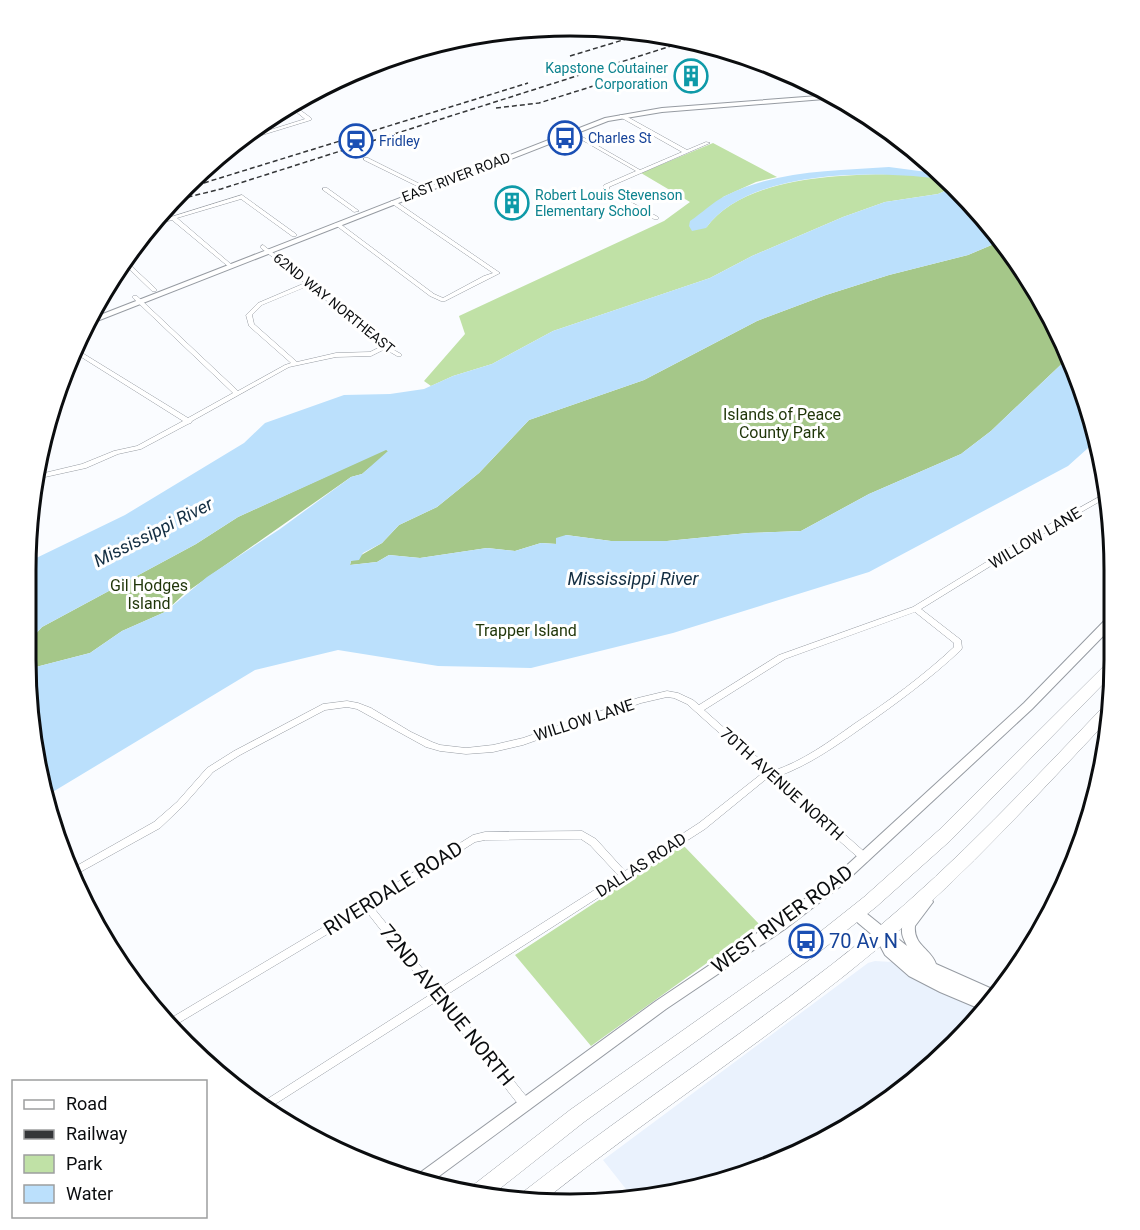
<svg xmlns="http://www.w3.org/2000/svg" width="1140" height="1230" font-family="Roboto,sans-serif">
  <rect width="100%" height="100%" fill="#fafcff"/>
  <path fill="#eaf2fd" d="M 875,961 L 892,962 L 940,992 L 985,1011 L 979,1019 L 873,1113 L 778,1163 L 676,1194 L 633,1198 L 603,1160 L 868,963 Z"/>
  <path fill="#c0e1a6" d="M 713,143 L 777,177 L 756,182 L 723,197 L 706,228 C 742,178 834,175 890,174 C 910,174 940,173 956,186 L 938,194 L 885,202 L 843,217 L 752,256 L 710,278 L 553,331 L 492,364 L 453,376 L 431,386 L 424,381 L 465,334 L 459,316 L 664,221 L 690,202 L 641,173 Z
    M 683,845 L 760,925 L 591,1046 L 515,955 Z"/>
  <path fill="#a5c789" d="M 1001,241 L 1023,268 L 1070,356 L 991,431 L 961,454 L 869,494 L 801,531 L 748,533 L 667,541 L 611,541 L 566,535 L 557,544 L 541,543 L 515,551 L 487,548 L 420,558 L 389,555 L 377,562 L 350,565 L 351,561 L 382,543 L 399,525 L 437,507 L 479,473 L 529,420 L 644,380 L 757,321 L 826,295 L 889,275 L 968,255 Z
    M 386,449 L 389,452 L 362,474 L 351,477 L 184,594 L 165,612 L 122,631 L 90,653 L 32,668 L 31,639 L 42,627 L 196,544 L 238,517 Z"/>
  <path fill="#bbe0fc" d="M 889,167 L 942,174 L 949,180 C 882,170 750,167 706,228 L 692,231 L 689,226 L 690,221 C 702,213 713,202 725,196 C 776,170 833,171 889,167 Z
    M 956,186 L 1001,241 L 968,255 L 889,275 L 826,295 L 757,321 L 644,380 L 529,420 L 479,473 L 437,507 L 399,525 L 382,543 L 363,553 L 359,560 L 351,561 L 350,565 L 377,562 L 389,555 L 420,558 L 487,548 L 515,551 L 541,543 L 556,544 L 556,538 L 566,535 L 611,541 L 667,541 L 748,533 L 801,531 L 869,494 L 961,454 L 991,431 L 1070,356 L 1097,440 L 1068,466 L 869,572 L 673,633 L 531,668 L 438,666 L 338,650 L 255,670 L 46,796 L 36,767 L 32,668 L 90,653 L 122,631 L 165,612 L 207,577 L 280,529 L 351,477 L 362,474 L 388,451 L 386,450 L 238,517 L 196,544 L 42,627 L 31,639 L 28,562 L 125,515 L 244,443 L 265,423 L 344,395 L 390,394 L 424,389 L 453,376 L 492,364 L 553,331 L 710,278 L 752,256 L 843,217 L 885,202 L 938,194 Z"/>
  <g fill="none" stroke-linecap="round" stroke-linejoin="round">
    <g stroke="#969ba2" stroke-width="1">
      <path id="street" d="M 292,104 L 311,118 L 311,120 L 236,143 L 241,139 L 305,119 L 289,106 Z
        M 620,115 L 624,115 L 687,150 L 706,142 L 710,143 L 609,187 L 609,190 L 658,217 L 658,219 L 654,219 L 604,191 L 604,185 L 636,171 L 563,129 L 567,128 L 640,170 L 682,152 L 620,117 Z
        M 364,158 L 368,158 L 430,189 L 425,190 L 364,160 Z
        M 323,188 L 327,188 L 359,211 L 354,212 L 323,190 Z
        M 242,195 L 296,234 L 296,236 L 292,236 L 241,199 L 177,218 L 232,265 L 233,266 L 230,268 L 172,220 L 152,225 L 155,222 Z
        M 391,201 L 395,201 L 500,273 L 445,301 L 441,301 L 430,296 L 334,224 L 339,223 L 434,294 L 443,298 L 484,276 L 493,273 L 391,203 Z
        M 263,245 L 311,282 L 383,340 L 387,346 L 401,354 L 401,356 L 397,356 L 385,349 L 371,356 L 336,357 L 289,367 L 192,421 L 191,423 L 188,424 L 141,449 L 118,454 L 86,468 L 36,479 L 36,475 L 82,464 L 114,451 L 137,446 L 183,421 L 78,355 L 79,351 L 188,418 L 233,393 L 133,298 L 133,296 L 137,296 L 238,391 L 285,365 L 291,363 L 249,326 L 246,315 L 258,303 L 305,283 L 261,248 L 261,246 ZM 308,286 L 379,342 L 382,346 L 370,352 L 336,353 L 297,362 L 254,324 L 252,315 L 262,305 Z
        M 124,259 L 156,289 L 156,291 L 152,291 L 122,262 Z
        M 1099,497 L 1101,497 L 1104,499 L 1036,538 L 921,609 L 961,640 L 962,648 L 961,650 C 930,679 897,703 863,727 C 836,746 809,765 779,776 L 868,855 L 869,858 L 868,861 L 865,862 L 862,861 L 770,779 L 765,780 L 705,829 L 445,996 L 530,1101 L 531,1105 L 530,1109 L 526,1110 L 522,1109 L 437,1001 L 269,1108 L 261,1103 L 431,994 L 366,911 L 172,1027 L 166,1021 L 364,903 L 473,835 L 485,832 L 582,831 L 596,839 L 625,871 L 699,823 L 760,775 L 764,773 L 687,704 L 674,698 L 667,697 L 641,703 L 523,745 L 493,752 L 466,754 L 440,751 L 426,747 L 357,709 L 347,707 L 325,710 L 240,755 L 213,772 L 183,806 L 160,828 L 73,876 L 71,869 L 154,822 L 177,802 L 207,768 L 234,751 L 323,704 L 347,701 L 358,703 L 371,708 L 411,732 L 432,742 L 440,745 L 466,748 L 493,745 L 523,738 L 638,698 L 667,691 L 678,693 L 693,700 L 699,705 L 779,655 L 913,607 L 1032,534 ZM 915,612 L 954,643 L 954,647 C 923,676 889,701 854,724 C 829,742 803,761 773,771 L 704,710 L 785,659 ZM 581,839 L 590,845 L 618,875 L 439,989 L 373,907 L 475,842 L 485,840 Z"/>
    </g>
    <g stroke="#969ba2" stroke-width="2">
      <path id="secondary" d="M 831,95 L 837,98 L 662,112 L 608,121 L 92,323 L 95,317 L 605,118 L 662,108 Z
        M 1113,615 L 1113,626 L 1032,709 L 841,886 L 785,929 L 666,1009 L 427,1185 L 413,1180 L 414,1177 L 656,1001 L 775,921 L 833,878 L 1024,703 L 1109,616 Z
        M 927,896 L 931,898 L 933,902 L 915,926 C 913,945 931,949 936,964 L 999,992 L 985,1011 L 940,992 L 909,976 L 885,955 L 876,938 L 851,917 L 850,913 L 851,909 L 856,907 L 861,909 L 907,946 C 905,941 902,937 902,932 C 901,919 916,901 927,896 Z"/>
    </g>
    <g stroke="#969ba2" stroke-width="1">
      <path id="highway" d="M 1112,662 L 1111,676 L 951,840 L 876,907 L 813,957 L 584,1122 L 493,1194 L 470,1191 L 472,1186 L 570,1110 L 801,947 L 864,897 L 939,830 L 1107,663 Z
        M 1111,704 L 1110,718 C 1038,794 968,872 888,940 C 778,1033 656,1111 543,1201 L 521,1198 L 523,1192 C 638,1102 762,1023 875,930 C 958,861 1031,782 1105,705 Z"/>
    </g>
    <use href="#street" fill="#fff" fill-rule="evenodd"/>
    <use href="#secondary" fill="#fff" fill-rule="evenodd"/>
    <use href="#highway" fill="#fff" fill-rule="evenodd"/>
    <path stroke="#343638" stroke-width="1.5" stroke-dasharray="5 3" stroke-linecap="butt" d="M 570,56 L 646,33
      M 496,108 L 539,103 L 600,84
      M 181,190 L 528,83
      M 172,201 L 221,189 L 690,40"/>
  </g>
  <defs>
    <g id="building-ring" transform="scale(1.725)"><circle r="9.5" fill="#fff" stroke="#0f9aa8" stroke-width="1.5"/><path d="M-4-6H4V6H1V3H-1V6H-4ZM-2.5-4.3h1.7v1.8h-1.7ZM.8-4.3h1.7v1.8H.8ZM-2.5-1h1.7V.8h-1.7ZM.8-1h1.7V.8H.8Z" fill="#0f9aa8"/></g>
    <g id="bus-ring" transform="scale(1.725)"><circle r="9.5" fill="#fff" stroke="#1a4fb4" stroke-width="1.5"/><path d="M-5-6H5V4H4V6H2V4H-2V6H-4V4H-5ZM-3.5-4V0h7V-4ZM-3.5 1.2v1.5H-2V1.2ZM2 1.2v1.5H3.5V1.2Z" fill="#1a4fb4"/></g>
    <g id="station-ring" transform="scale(1.725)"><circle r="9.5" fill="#fff" stroke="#1a4fb4" stroke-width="1.5"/><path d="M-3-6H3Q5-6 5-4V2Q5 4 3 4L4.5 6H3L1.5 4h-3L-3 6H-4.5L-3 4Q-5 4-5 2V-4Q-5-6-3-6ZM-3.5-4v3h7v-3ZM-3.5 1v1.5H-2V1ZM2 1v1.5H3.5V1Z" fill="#1a4fb4"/></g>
  </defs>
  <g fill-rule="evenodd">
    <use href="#building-ring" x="691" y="76"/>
    <use href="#bus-ring" x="565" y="138"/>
    <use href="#station-ring" x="356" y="141"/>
    <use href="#building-ring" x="512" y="203"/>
    <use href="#bus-ring" x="806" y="941"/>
  </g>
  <g text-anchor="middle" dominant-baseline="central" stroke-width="6" stroke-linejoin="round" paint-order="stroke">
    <g font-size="14" fill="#0d838f" stroke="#fff" text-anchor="end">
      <text x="668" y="68">Kapstone Coutainer<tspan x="668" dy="16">Corporation</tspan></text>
      <text x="535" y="195" text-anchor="start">Robert Louis Stevenson<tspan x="535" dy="16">Elementary School</tspan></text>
    </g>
    <g font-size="14" fill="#164399" stroke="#fff" text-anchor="start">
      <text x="588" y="138">Charles St</text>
      <text x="379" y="141">Fridley</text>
    </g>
    <g font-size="14" fill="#0b0d0f" stroke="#fff">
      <text transform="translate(456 177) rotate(-21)">EAST RIVER ROAD</text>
      <text transform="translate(334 303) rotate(39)">62ND WAY NORTHEAST</text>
    </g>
    <g font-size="16" fill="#1f3508" stroke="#fff">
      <text x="782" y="414">Islands of Peace<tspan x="782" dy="18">County Park</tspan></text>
      <text x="149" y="585">Gil Hodges<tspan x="149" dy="18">Island</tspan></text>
      <text x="526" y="630">Trapper Island</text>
    </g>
    <g font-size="16" fill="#0b0d0f" stroke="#fff">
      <text transform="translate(1035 538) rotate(-31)">WILLOW LANE</text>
      <text transform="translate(584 720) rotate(-18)">WILLOW LANE</text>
      <text transform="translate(782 784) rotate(42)">70TH AVENUE NORTH</text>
      <text transform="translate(641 865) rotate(-33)">DALLAS ROAD</text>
    </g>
    <g font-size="18" font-style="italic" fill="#132e42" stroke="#fff">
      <text transform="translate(153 532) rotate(-27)">Mississippi River</text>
      <text x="633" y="578">Mississippi River</text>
    </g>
    <g font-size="20" fill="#0b0d0f" stroke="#fff">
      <text transform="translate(393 888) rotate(-32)">RIVERDALE ROAD</text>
      <text transform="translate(782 919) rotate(-36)">WEST RIVER ROAD</text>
      <text transform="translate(447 1005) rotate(51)">72ND AVENUE NORTH</text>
    </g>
    <g font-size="20" fill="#164399" stroke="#fff" text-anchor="start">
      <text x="829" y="941">70 Av N</text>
    </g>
  </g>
  <path d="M0 0H1140V1230H0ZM570 36H570A534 534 0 0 1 1104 570V660A534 534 0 0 1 570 1194H570A534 534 0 0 1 36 660V570A534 534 0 0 1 570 36Z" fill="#fff" fill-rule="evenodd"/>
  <path fill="none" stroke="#0b0d0f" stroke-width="3" d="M570 36H570A534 534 0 0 1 1104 570V660A534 534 0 0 1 570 1194H570A534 534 0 0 1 36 660V570A534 534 0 0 1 570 36Z"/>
  <rect x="12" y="1080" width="195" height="138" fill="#ffffff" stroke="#9d9e9f" stroke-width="1.5"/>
  <rect x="24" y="1100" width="30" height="9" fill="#ffffff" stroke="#9d9e9f" stroke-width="1.5"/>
  <text x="66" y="1110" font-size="18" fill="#0b0d0f">Road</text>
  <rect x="24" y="1130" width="30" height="9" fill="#343638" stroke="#9d9e9f" stroke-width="1.5"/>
  <text x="66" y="1140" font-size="18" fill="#0b0d0f">Railway</text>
  <rect x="24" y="1155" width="30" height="18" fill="#c0e1a6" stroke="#9d9e9f" stroke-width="1.5"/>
  <text x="66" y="1170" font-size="18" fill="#0b0d0f">Park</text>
  <rect x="24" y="1185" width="30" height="18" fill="#bbe0fc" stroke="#9d9e9f" stroke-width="1.5"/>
  <text x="66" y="1200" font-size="18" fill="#0b0d0f">Water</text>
</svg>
